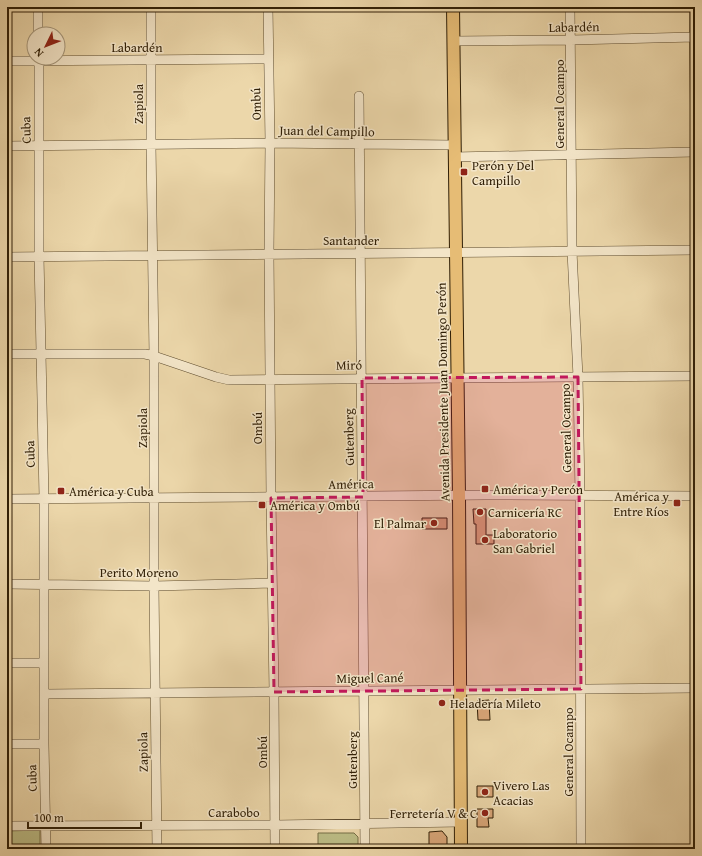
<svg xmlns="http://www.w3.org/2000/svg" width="702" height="856" font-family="'Gentium Book Plus',serif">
  <rect width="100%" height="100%" fill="#ecd7aa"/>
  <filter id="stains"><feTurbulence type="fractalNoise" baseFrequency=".005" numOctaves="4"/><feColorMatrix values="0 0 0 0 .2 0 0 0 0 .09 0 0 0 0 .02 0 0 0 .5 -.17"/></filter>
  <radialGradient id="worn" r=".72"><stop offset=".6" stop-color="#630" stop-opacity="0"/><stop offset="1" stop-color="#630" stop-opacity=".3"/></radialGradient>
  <path fill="#bcbd86" stroke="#766e46" d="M 40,830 L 40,849 L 7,849 L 7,831 Z
    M 318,833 L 354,833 L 358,837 L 358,849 L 318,849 Z"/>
  <path fill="#daa77a" stroke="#301f06" d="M 473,509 L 486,509 L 486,535 L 494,535 L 494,544 L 476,544 L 476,524 L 474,524 Z
    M 422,518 L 447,518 L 447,529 L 422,529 Z
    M 489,700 L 490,720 L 478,720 L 477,701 Z
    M 477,786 L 493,786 L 493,797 L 477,797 Z
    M 477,809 L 493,809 L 493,818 L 488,818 L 489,827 L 477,827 Z
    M 442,831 L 447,837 L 447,847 L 429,847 L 429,832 Z"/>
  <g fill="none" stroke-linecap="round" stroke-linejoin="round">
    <g stroke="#5f4d2f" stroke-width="10">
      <path id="minor" d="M 38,7 L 38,34
        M 151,7 L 151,144 L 154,356 L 154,586 L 157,849
        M 268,7 L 270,143 L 269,253 L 271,498 L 274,692 L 275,849
        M 570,7 L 572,251 L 578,377 L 580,496 L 581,849
        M 694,7 L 695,105
        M 453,41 L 571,40 L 695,37
        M 39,58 L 39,256 L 44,498 L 44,744 L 46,849
        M 7,61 L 268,59
        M 359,96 L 365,849
        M 7,146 L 270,143 L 454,145
        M 454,157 L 695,152
        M 7,257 L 695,250
        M 7,354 L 145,354 L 154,356 L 216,377 L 229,380 L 695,376
        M 7,499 L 485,495 L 695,496
        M 7,584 L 154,586 L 272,583
        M 7,663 L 44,663
        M 45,694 L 695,688
        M 7,744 L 44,744
        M 7,826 L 275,825 L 460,822"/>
    </g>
    <g stroke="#301f06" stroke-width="14">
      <path id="major" d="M 453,7 L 459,495 L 461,849"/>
    </g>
    <use href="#minor" stroke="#f3e5c8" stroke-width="9"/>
    <use href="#major" stroke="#e6bc75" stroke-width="12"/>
  </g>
  <path fill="#c2185b" fill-opacity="0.2" stroke="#c2185b" stroke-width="3" stroke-dasharray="8 5" stroke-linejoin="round" d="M 578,377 L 581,689 L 274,692 L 271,498 L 363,497 L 362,378 Z"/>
  <g fill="#8f2418" stroke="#f3e5c8" stroke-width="1.5">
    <rect x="460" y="168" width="8" height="8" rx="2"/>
    <rect x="481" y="485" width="8" height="8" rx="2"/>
    <rect x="57" y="487" width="8" height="8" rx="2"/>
    <rect x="673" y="499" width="8" height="8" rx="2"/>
    <rect x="258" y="501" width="8" height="8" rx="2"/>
    <circle cx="480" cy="512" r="4"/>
    <circle cx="434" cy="523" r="4"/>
    <circle cx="485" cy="540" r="4"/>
    <circle cx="442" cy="703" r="4"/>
    <circle cx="485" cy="792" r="4"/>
    <circle cx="485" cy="813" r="4"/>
  </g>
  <g text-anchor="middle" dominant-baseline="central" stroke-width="3" stroke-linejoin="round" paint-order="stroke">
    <g font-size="13" fill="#301f06" stroke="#f3e5c8">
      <text transform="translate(574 27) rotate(-1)">Labardén</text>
      <text x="137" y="47">Labardén</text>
      <text transform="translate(138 104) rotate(-90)">Zapiola</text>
      <text transform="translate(256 104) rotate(-91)">Ombú</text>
      <text transform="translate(559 104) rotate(-90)">General Ocampo</text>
      <text transform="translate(26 130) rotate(-91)">Cuba</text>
      <text transform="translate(327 131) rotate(1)">Juan del Campillo</text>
      <text x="351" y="240">Santander</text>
      <text transform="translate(349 365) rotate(-1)">Miró</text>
      <text transform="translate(443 392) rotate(-91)">Avenida Presidente Juan Domingo Perón</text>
      <text transform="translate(142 428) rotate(-90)">Zapiola</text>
      <text transform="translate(257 428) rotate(-90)">Ombú</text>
      <text transform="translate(566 428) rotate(-91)">General Ocampo</text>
      <text transform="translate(349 437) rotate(-91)">Gutenberg</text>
      <text transform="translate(30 454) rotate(-91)">Cuba</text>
      <text transform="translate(351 484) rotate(-1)">América</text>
      <text x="139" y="572">Perito Moreno</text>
      <text transform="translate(370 678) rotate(-1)">Miguel Cané</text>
      <text transform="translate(143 752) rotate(-91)">Zapiola</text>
      <text transform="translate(262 752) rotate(-90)">Ombú</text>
      <text transform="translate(568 752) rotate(-90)">General Ocampo</text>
      <text transform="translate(352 760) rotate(-90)">Gutenberg</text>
      <text transform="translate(32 778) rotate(-91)">Cuba</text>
      <text x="234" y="812">Carabobo</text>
    </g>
    <g font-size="13" fill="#301f06" stroke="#f3e5c8" text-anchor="start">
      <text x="472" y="165">Perón y Del<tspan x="472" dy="15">Campillo</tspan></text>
      <text x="493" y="489">América y Perón</text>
      <text x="69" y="491">América y Cuba</text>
      <text x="669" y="496" text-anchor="end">América y<tspan x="669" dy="15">Entre Ríos</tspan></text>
      <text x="270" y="505">América y Ombú</text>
      <text x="488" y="512">Carnicería RC</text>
      <text x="426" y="523" text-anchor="end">El Palmar</text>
      <text x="493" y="533">Laboratorio<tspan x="493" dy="15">San Gabriel</tspan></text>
      <text x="450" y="703">Heladería Mileto</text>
      <text x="493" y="785">Vivero Las<tspan x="493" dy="15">Acacias</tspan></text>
      <text x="477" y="813" text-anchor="end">Ferretería V &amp; C</text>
    </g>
  </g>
  <rect width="702" height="856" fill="none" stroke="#ecd7aa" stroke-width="24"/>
  <rect x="8" y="8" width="686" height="840" fill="none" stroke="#301f06" stroke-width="2"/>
  <rect x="12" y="12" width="678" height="832" fill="none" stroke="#301f06"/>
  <g transform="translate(46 46) rotate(227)"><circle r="19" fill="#f3e5c8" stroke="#a5967a"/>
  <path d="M0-3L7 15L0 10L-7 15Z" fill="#8f2418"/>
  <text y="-6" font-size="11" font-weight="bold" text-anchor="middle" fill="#301f06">N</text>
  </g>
  <path d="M28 822v6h113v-6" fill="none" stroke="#301f06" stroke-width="2"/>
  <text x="34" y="822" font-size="12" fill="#301f06" stroke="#f3e5c8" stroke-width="3" paint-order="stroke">100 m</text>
  <rect width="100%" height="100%" filter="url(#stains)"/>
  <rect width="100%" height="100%" fill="url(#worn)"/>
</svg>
